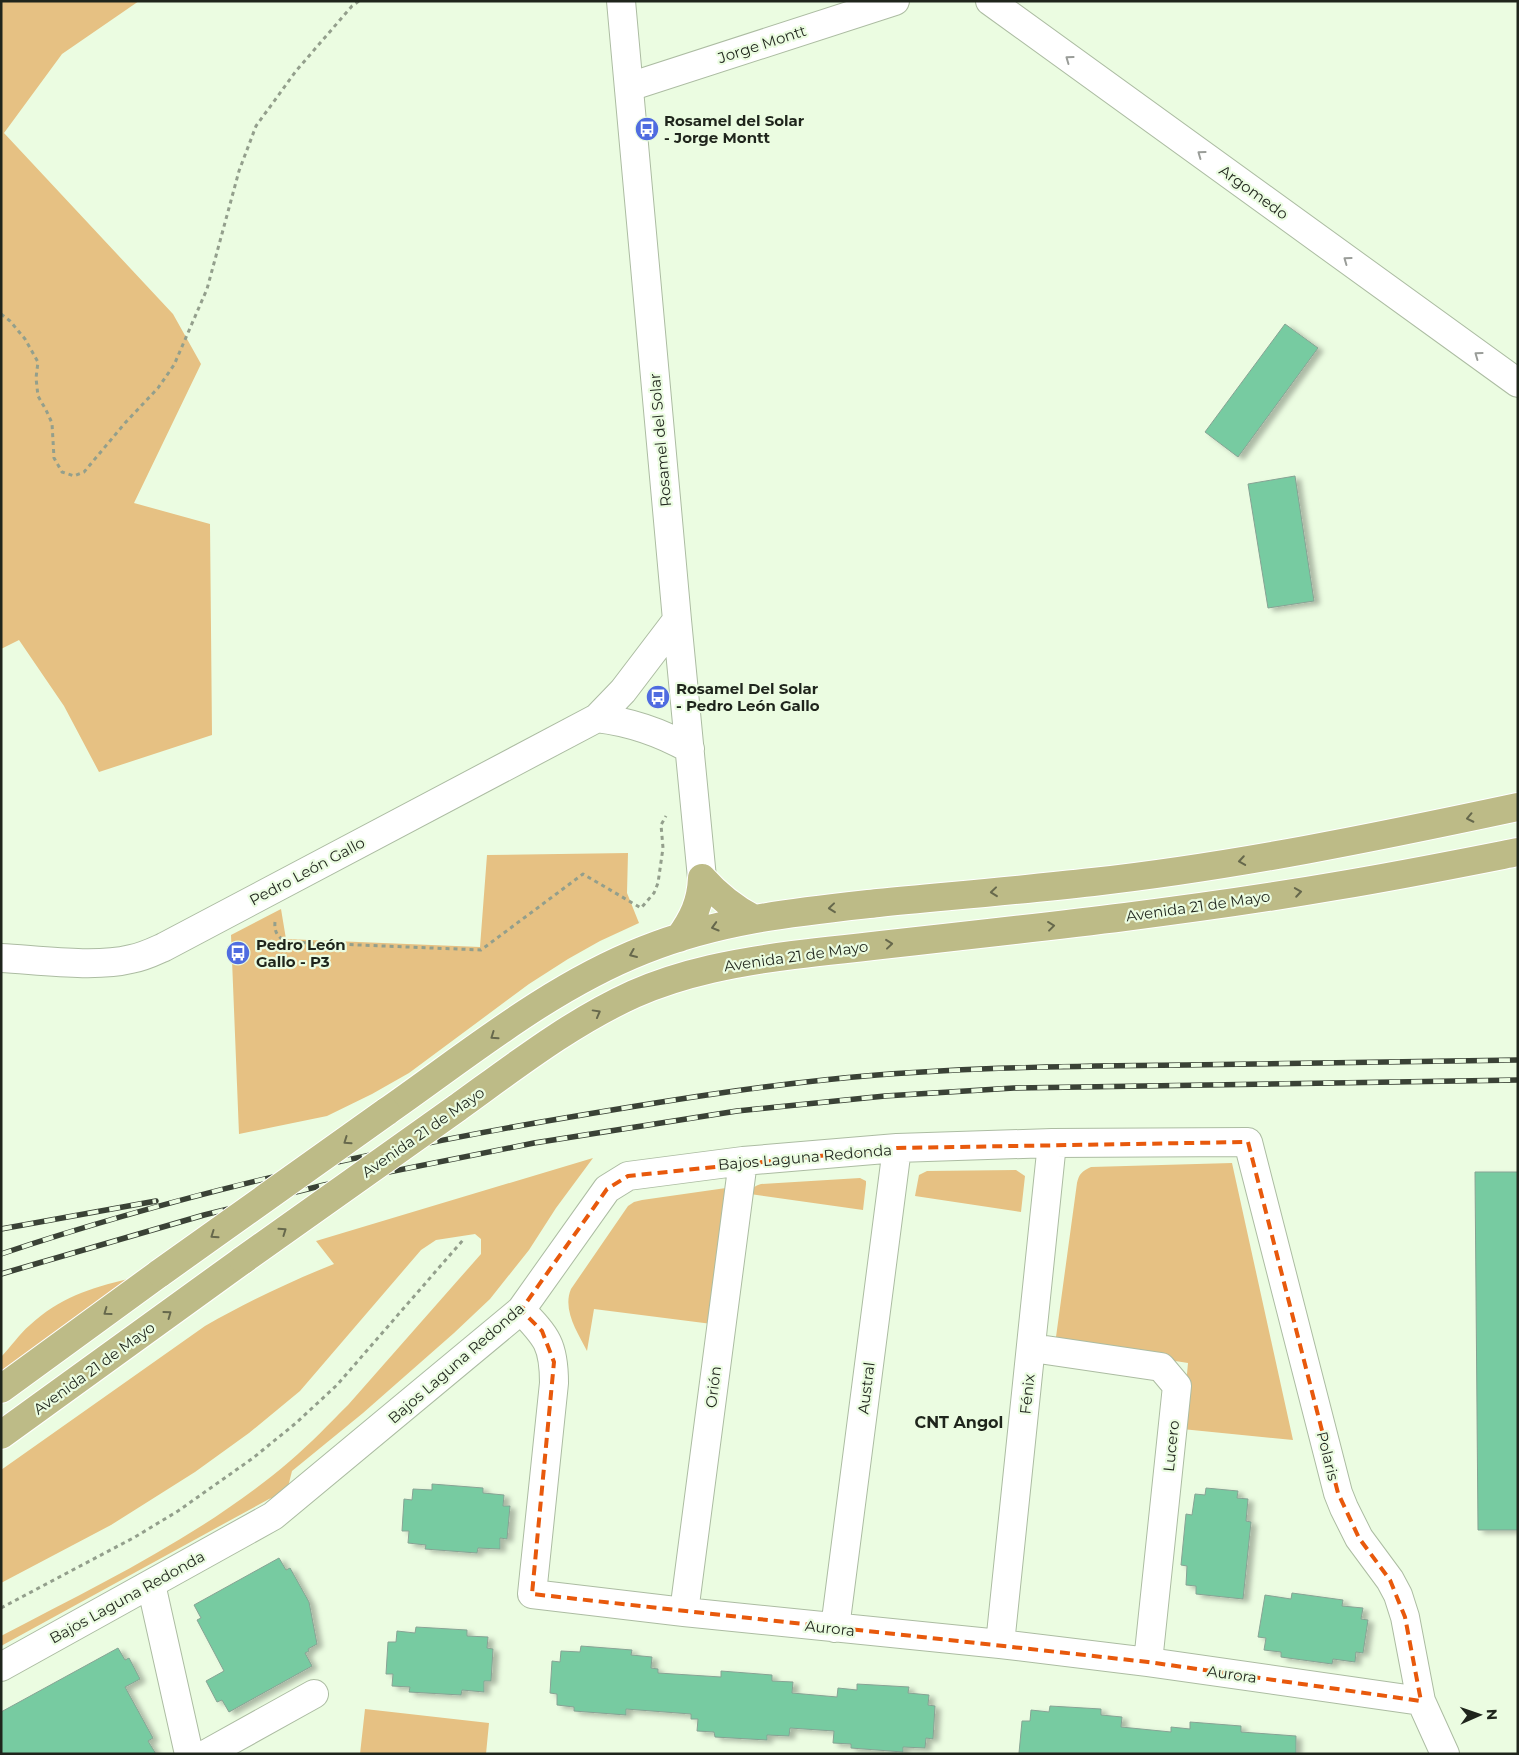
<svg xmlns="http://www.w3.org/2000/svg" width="1519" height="1755" font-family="Montserrat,sans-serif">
  <defs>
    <filter id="shadow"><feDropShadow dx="5.5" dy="3" stdDeviation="2.5" flood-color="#0004"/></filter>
  </defs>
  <rect width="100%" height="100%" fill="#ebfce1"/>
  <path fill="#e6c183" d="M 1,1 L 139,1 L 62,54 L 4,133 L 173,314 L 201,364 L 134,503 L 210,524 L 212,735 L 99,772 L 64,706 L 19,640 L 1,649 Z
    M 628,853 L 627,893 L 639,923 L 600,941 L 568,959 L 529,984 L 409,1073 L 372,1094 L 327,1116 L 239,1134 L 231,935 L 281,909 L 286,939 L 480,947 L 487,855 Z
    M 593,1158 L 556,1208 L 529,1250 L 490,1299 L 454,1333 L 363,1413 L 292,1471 L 285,1499 L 277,1496 L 269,1499 L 1,1646 L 1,1636 C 100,1584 205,1534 290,1461 C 311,1443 329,1424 348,1405 L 481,1254 L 481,1239 L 475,1234 L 436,1240 L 421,1250 L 300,1391 L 249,1433 L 195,1472 L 111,1525 L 1,1583 L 1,1470 L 205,1326 C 247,1302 289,1282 334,1264 L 316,1241 Z
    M 1232,1163 L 1293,1440 L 1182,1429 L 1188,1363 L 1061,1343 L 1056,1337 L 1077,1183 C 1079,1174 1082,1171 1091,1167 Z
    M 1016,1170 L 1025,1176 L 1021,1212 L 915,1196 L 919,1175 L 927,1171 Z
    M 860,1178 L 866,1181 L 866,1184 L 863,1210 L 750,1194 C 751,1188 755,1186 761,1184 Z
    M 726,1188 L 712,1324 L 594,1309 L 587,1351 C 578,1333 562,1310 571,1289 L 628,1206 L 634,1202 L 642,1200 Z
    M 128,1279 L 1,1372 L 1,1357 C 11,1347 19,1334 30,1325 C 59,1298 90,1288 128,1279 Z
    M 365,1709 L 489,1723 L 486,1754 L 360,1754 Z"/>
  <path fill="#77cba1" stroke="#87a394" filter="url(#shadow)" d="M 1285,324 L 1318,348 L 1238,457 L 1205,432 Z
    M 1295,476 L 1314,601 L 1268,608 L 1248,484 Z
    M 1475,1172 L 1518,1172 L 1518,1530 L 1478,1530 Z
    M 432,1484 L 483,1488 L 483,1493 L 504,1495 L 503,1506 L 510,1506 L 507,1539 L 500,1538 L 500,1549 L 478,1548 L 477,1553 L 425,1549 L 426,1545 L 408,1543 L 409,1531 L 402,1531 L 404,1499 L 412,1500 L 413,1489 L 432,1490 Z
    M 1206,1488 L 1238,1491 L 1237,1498 L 1248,1499 L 1246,1521 L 1251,1522 L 1243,1599 L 1196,1594 L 1196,1586 L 1186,1585 L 1187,1566 L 1181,1565 L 1186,1514 L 1192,1515 L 1195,1494 L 1205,1495 Z
    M 279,1558 L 286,1570 L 290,1568 L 309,1602 L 317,1644 L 308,1649 L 309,1651 L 305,1653 L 312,1666 L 229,1712 L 222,1700 L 217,1702 L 206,1681 L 224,1671 L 197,1620 L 201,1618 L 194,1605 Z
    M 1292,1593 L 1343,1600 L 1342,1606 L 1363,1608 L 1361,1619 L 1368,1620 L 1363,1653 L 1356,1652 L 1355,1662 L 1333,1659 L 1332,1664 L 1281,1657 L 1281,1652 L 1264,1650 L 1266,1638 L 1258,1637 L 1265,1595 L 1291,1599 Z
    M 416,1627 L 467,1630 L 467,1636 L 488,1637 L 487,1648 L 493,1649 L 491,1681 L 484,1681 L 484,1692 L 462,1690 L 461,1695 L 409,1692 L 410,1687 L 392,1686 L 393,1674 L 386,1674 L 388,1642 L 396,1642 L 397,1631 L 415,1633 Z
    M 581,1646 L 632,1650 L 631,1655 L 652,1657 L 651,1668 L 658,1669 L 658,1673 L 721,1677 L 721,1671 L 772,1675 L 772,1681 L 793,1682 L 792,1693 L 837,1697 L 838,1688 L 857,1690 L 857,1684 L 909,1687 L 908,1693 L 929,1695 L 928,1705 L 935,1706 L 933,1739 L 926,1738 L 925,1748 L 903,1747 L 903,1752 L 851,1748 L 851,1744 L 833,1743 L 834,1731 L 790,1728 L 789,1736 L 767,1735 L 767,1740 L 715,1737 L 714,1732 L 697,1731 L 698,1719 L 691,1719 L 691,1714 L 626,1709 L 626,1715 L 574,1711 L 574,1707 L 557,1705 L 557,1694 L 550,1693 L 552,1661 L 560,1662 L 561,1651 L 580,1652 Z
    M 118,1648 L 125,1660 L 129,1658 L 140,1679 L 125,1687 L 153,1738 L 148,1741 L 156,1754 L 1,1754 L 1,1712 Z
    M 1050,1706 L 1101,1709 L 1101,1715 L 1122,1717 L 1121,1727 L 1171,1732 L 1171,1727 L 1190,1729 L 1190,1722 L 1241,1726 L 1241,1732 L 1296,1736 L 1296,1754 L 1019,1753 L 1022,1721 L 1030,1721 L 1031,1710 L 1049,1712 Z"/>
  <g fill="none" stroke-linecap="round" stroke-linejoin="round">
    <g stroke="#acbca2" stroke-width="30">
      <path id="minor" d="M 990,1 L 1518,383
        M 629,87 L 895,1
        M 521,1310 C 547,1337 554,1345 554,1383 L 532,1594 L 684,1612 L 1000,1644 L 1148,1662 L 1421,1701
        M 1032,1348 L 1161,1367 L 1177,1386 L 1148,1662
        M 151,1584 L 189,1754
        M 684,1612 L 743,1161
        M 835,1628 L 897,1148
        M 1000,1644 L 1052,1143
        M 1,1667 L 273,1516 L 521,1310 L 607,1189 L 628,1176 L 743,1161 L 897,1148 L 1052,1143 L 1248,1142 L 1338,1493 L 1344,1508 L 1359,1538 L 1390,1580 L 1398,1595 L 1405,1617 L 1421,1701 L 1445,1754
        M 206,1754 L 314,1694"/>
    </g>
    <g stroke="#acbca2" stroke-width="30">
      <path id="tertiary" d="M 621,1 L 677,620 L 702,878
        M 597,718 C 631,722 660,732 690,749
        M 1,958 C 39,960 95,968 131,959 C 143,957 153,952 164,947 L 597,718 L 623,691 L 677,620"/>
    </g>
    <g stroke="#fff" stroke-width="30">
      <path id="primary" d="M 702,878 C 718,896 733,908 754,919
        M 679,938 C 693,919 701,902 702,878
        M 457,1108 C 514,1067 570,1023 634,994 C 684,972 738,962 793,955 C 974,934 1156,917 1336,886 C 1397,876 1457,864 1518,852
        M 386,1112 C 469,1054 550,987 644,950 C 721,919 797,912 878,903 C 950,896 1022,890 1093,882 C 1236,866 1377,837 1518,807
        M 1,1389 L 160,1273
        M 1,1435 L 243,1260"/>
    </g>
    <path stroke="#939f8c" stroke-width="3" stroke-dasharray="4 4" stroke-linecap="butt" d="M 1,314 L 10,321 L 25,339 L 38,362 L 36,378 L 38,396 L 46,410 L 52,423 L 54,458 L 62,472 L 74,476 L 84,472 L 125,423 L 158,388 L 174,365 L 207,289 L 239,171 L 256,126 L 296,71 L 352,6 L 359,1
      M 275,922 C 274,932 278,937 286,942 L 481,950 L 583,874 L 641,908 L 654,893 L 658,883 L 663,848 L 661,825 L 666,816
      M 1,1608 L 135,1537 L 178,1511 L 253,1458 L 296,1423 L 337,1385 L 463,1240"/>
    <use href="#minor" stroke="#fff" stroke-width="28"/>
    <use href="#tertiary" stroke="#fff" stroke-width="28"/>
    <use href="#primary" stroke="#bdbb87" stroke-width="28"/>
    <g stroke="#3a4236" stroke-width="5.5">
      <path id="rail" d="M 1,1229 L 156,1201
        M 1,1254 C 177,1195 358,1154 541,1122 C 652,1103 765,1084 877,1075 C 980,1067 1083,1066 1186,1065 C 1296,1063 1407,1062 1518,1060
        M 1,1274 L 204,1215 L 324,1185 L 534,1143 L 737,1111 L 885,1096 L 1014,1088 L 1518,1080"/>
    </g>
    <use href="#rail" stroke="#ebfce1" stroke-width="4" stroke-dasharray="11" stroke-linecap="butt"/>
    <g stroke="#fff" stroke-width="30" stroke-linecap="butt">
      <path id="primary-bridge" d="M 243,1260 L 457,1108
        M 160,1273 L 386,1112"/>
    </g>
    <use href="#primary-bridge" stroke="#bdbb87" stroke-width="28"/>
  </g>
  <defs><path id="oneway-chevron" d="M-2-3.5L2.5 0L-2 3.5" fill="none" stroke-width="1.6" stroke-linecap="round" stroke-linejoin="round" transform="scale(1.25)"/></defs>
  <g stroke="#9a9d99">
    <use href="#oneway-chevron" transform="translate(1069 59) rotate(-144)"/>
    <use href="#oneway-chevron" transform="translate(1201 154) rotate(-144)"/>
    <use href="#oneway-chevron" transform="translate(1347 260) rotate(-144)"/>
    <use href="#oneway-chevron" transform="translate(1478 355) rotate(-144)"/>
  </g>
  <g stroke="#66684c">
    <use href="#oneway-chevron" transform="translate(1470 818) rotate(168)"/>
    <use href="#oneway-chevron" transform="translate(1242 861) rotate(171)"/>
    <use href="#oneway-chevron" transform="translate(994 892) rotate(174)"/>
    <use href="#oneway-chevron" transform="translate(1298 892) rotate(-9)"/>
    <use href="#oneway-chevron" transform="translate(832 908) rotate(174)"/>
    <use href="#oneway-chevron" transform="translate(1051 926) rotate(-7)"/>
    <use href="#oneway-chevron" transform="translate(715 927) rotate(164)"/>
    <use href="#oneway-chevron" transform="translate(889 944) rotate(-6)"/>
    <use href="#oneway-chevron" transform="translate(633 954) rotate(157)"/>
    <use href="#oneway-chevron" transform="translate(597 1013) rotate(-29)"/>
    <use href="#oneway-chevron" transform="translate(494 1036) rotate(145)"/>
    <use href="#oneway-chevron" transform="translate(347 1141) rotate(145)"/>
    <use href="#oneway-chevron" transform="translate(283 1231) rotate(-35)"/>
    <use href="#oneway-chevron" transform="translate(214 1235) rotate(145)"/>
    <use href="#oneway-chevron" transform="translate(107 1312) rotate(144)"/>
    <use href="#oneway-chevron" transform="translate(168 1314) rotate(-36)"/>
  </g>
  <path fill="none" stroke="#e8590c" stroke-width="4" stroke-dasharray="10 6" stroke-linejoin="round" d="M 1248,1142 L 1338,1493 L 1359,1538 L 1390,1580 L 1405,1617 L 1421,1701 L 1148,1662 L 532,1594 L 554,1362 L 542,1331 L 521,1310 L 607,1189 L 628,1176 L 897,1148 Z"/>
  <defs>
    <g id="bus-disc" transform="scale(1.25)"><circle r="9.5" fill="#4f6ce0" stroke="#ebfce1"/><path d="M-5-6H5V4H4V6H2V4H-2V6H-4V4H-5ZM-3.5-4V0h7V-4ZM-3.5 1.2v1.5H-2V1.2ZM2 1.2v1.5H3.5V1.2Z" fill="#fff"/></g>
  </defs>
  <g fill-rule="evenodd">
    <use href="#bus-disc" x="647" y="129"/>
    <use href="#bus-disc" x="658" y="697"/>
    <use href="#bus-disc" x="238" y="953"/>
  </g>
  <g text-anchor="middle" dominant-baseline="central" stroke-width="4.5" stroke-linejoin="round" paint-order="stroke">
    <g font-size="15" fill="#1f251c" stroke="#ebfce1">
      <text transform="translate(762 44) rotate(-18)">Jorge Montt</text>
      <text transform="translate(1254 192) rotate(36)">Argomedo</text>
      <text transform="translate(660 440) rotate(-95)">Rosamel del Solar</text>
      <text transform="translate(307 871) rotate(-28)">Pedro León Gallo</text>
      <text transform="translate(1198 906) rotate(-8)">Avenida 21 de Mayo</text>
      <text transform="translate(796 956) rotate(-8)">Avenida 21 de Mayo</text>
      <text transform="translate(423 1132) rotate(-35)">Avenida 21 de Mayo</text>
      <text transform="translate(805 1157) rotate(-5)">Bajos Laguna Redonda</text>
      <text transform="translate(456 1363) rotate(-41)">Bajos Laguna Redonda</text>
      <text transform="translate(94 1368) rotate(-36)">Avenida 21 de Mayo</text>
      <text transform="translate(713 1387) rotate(-83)">Orión</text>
      <text transform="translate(866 1388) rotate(-83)">Austral</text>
      <text transform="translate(1027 1394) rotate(-84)">Fénix</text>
      <text transform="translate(1171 1446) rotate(-84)">Lucero</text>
      <text transform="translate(1328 1456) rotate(76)">Polaris</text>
      <text transform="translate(127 1597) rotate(-29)">Bajos Laguna Redonda</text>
      <text transform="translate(830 1628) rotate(6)">Aurora</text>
      <text transform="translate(1232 1674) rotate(8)">Aurora</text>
    </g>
    <g font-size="15" font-weight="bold" fill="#1f251c" stroke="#ebfce1" text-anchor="start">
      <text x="664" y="120">Rosamel del Solar<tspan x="664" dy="17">- Jorge Montt</tspan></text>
      <text x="676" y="688">Rosamel Del Solar<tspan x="676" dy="17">- Pedro León Gallo</tspan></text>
      <text x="256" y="944">Pedro León<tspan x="256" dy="17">Gallo - P3</tspan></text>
    </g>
    <g font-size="16" font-weight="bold" fill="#1f251c" stroke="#ebfce1">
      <text x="959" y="1422">CNT Angol</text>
    </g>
  </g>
  <rect width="1519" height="1755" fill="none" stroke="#1f251c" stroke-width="5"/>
  <g transform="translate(1479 1715) rotate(88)" stroke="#ebfce1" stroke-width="4" paint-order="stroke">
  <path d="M0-4L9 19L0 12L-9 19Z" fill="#1f251c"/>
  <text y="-8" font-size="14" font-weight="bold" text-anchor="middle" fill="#1f251c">N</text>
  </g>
</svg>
